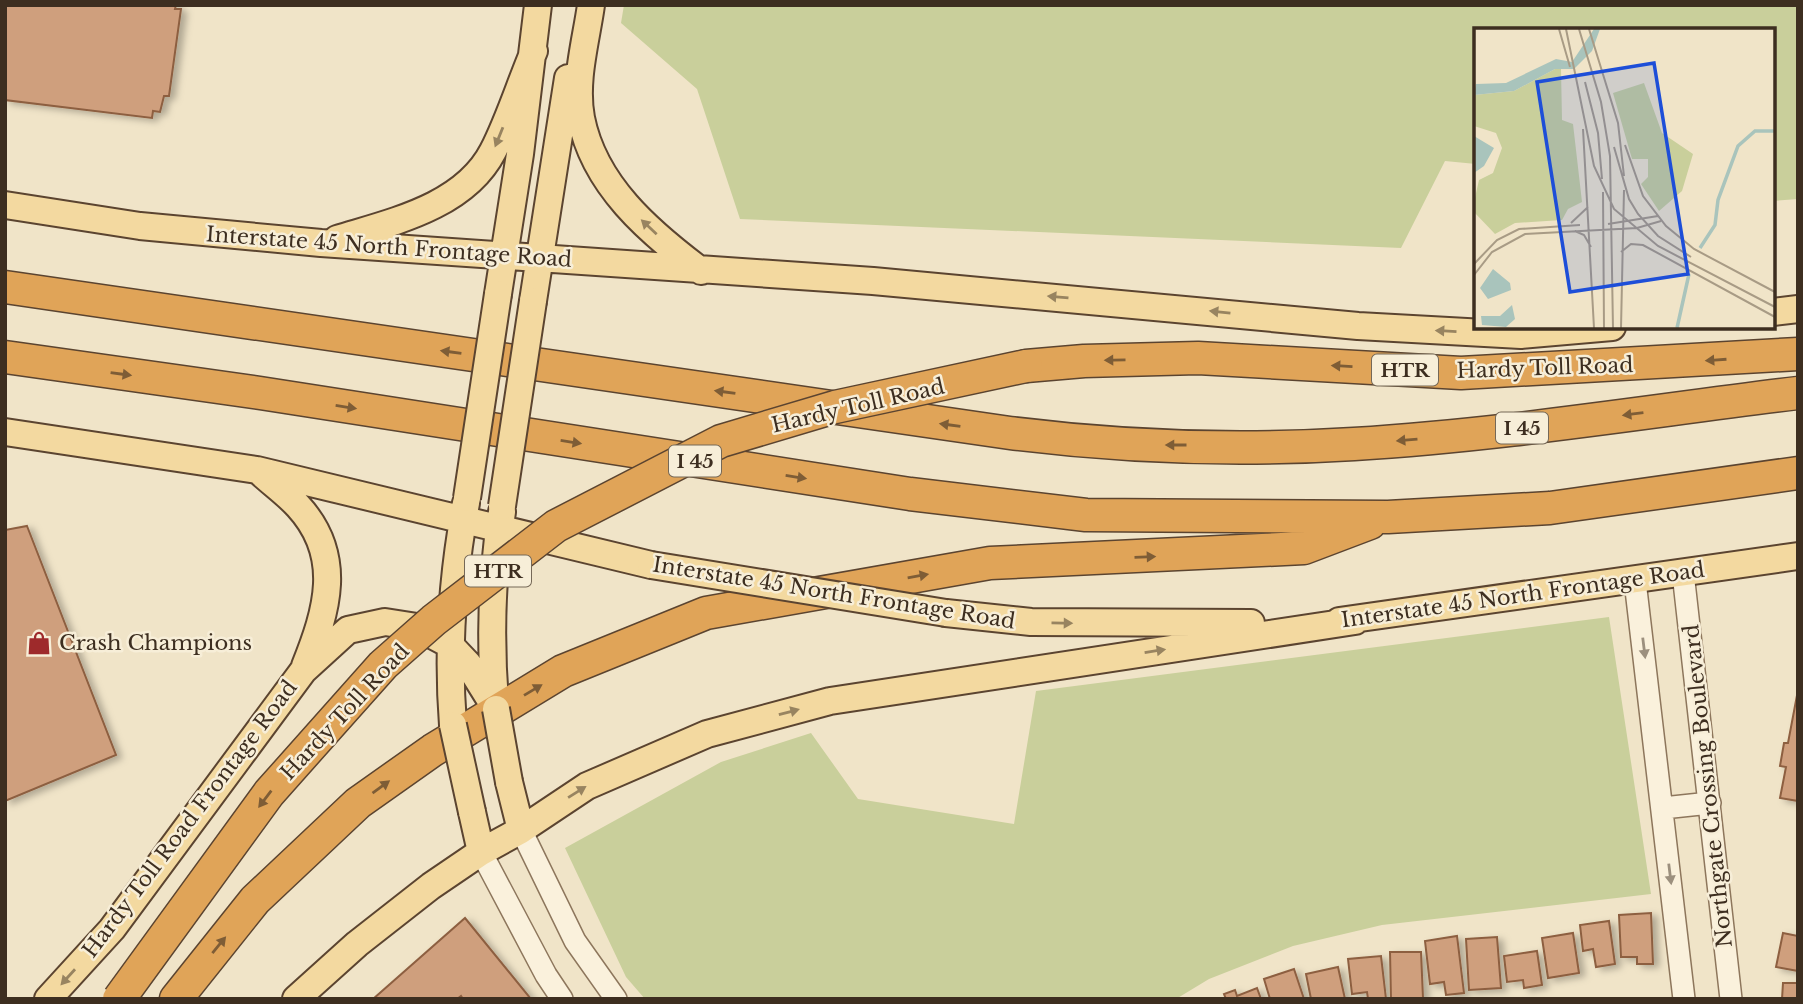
<svg xmlns="http://www.w3.org/2000/svg" width="1803" height="1004" font-family="'Libre Baskerville',serif">
  <defs>
    <filter id="shadow"><feDropShadow dx="5.5" dy="3" stdDeviation="3.5" flood-color="#0004"/></filter>
  </defs>
  <rect width="100%" height="100%" fill="#f0e4c8"/>
  <path fill="#c9cf9b" d="M 624,5 L 1798,5 L 1798,199 L 1773,201 L 1773,30 L 1476,30 L 1476,164 L 1445,161 L 1401,248 L 740,219 L 697,89 L 621,23 Z
    M 1609,617 L 1651,894 L 1382,925 L 1293,946 L 1209,979 L 1176,999 L 645,999 L 626,977 L 565,848 L 721,762 L 811,733 L 858,799 L 1014,824 L 1036,691 Z"/>
  <path fill="#cf9f7d" stroke="#8d5f41" stroke-width="2" filter="url(#shadow)" d="M 5,5 L 176,5 L 175,9 L 181,9 L 169,96 L 164,96 L 160,112 L 153,111 L 152,118 L 5,100 Z
    M 27,526 L 116,755 L 5,801 L 5,530 Z
    M 1798,690 L 1798,801 L 1780,798 L 1786,767 L 1780,766 L 1784,743 L 1788,743 Z
    M 1651,913 L 1653,964 L 1637,964 L 1637,957 L 1621,957 L 1619,915 Z
    M 465,918 L 531,999 L 463,999 L 461,996 L 457,999 L 373,999 Z
    M 1609,921 L 1615,964 L 1596,967 L 1593,949 L 1583,951 L 1580,925 Z
    M 1573,933 L 1579,973 L 1548,978 L 1542,938 Z
    M 1783,933 L 1798,936 L 1798,971 L 1776,967 Z
    M 1457,936 L 1464,993 L 1446,995 L 1444,982 L 1430,984 L 1425,941 Z
    M 1497,937 L 1501,988 L 1469,990 L 1466,939 Z
    M 1537,951 L 1542,985 L 1524,988 L 1523,980 L 1507,982 L 1504,956 Z
    M 1390,952 L 1421,952 L 1423,998 L 1391,999 Z
    M 1381,956 L 1386,999 L 1368,999 L 1367,992 L 1352,994 L 1348,959 Z
    M 1338,967 L 1345,999 L 1311,999 L 1306,974 Z
    M 1294,969 L 1304,999 L 1270,999 L 1264,979 Z
    M 1783,983 L 1798,983 L 1798,999 L 1782,999 Z
    M 1257,988 L 1261,999 L 1226,999 L 1224,994 L 1235,990 L 1237,996 Z"/>
  <g fill="none" stroke-linecap="round" stroke-linejoin="round">
    <g stroke="#8d765c" stroke-width="24">
      <path id="minor" d="M 1683,573 L 1731,999
        M 1635,581 L 1684,999
        M 1663,808 L 1710,803
        M 521,830 L 575,941 L 616,999
        M 481,852 L 546,975 L 562,999"/>
    </g>
    <g stroke="#5b4430" stroke-width="30">
      <path id="major" d="M 591,5 C 586,41 574,81 581,118 C 594,185 649,232 701,271
        M 5,205 L 140,226 L 321,243 L 873,281 L 1358,326 L 1521,335 L 1612,327
        M 337,239 C 392,222 464,207 493,151 C 509,120 520,84 534,51
        M 498,294 L 520,154 L 538,5
        M 533,301 L 568,78
        M 1773,312 L 1798,309
        M 5,432 L 257,470 L 651,565
        M 261,473 C 273,484 287,494 298,506 C 344,556 327,611 305,666
        M 946,613 L 1031,622 L 1251,623
        M 1339,621 L 1798,556
        M 495,703 C 490,639 491,576 502,512
        M 453,725 C 447,649 452,578 466,503
        M 509,782 L 521,830
        M 472,812 L 481,852
        M 48,999 L 112,929 L 303,671 L 348,630 L 385,622 L 417,627 L 449,644 L 468,664 L 496,709
        M 296,999 L 357,944 L 431,886 L 481,852 L 521,830 L 587,786 L 707,734 L 830,701 L 1355,621"/>
    </g>
    <g stroke="#5b4430" stroke-width="35">
      <path id="highway" d="M 5,287 L 1010,433 C 1121,447 1242,451 1354,444 C 1503,435 1650,411 1798,393
        M 5,357 L 260,393 L 910,494 L 1086,515 L 1388,517 L 1550,508 L 1798,473
        M 1026,366 L 1084,361 L 1198,358 L 1461,373 L 1798,354
        M 176,999 L 255,900 L 358,803 L 433,750 L 563,671 L 706,613 L 990,563 L 1304,548 L 1370,523"/>
    </g>
    <use href="#minor" stroke="#faf1dc" stroke-width="21"/>
    <use href="#major" stroke="#f3d9a0" stroke-width="26"/>
    <use href="#highway" stroke="#e0a458" stroke-width="32"/>
    <g stroke="#5b4430" stroke-width="30" stroke-linecap="butt">
      <path id="major-bridge" d="M 467,498 L 498,294
        M 502,506 L 533,301
        M 651,565 L 946,613
        M 496,709 L 509,782
        M 453,725 L 472,812"/>
    </g>
    <g stroke="#5b4430" stroke-width="35" stroke-linecap="butt">
      <path id="highway-bridge" d="M 119,999 L 269,793 L 383,665 L 434,620 L 556,526 L 721,441 L 835,407 L 1026,366"/>
    </g>
    <use href="#major-bridge" stroke="#f3d9a0" stroke-width="26"/>
    <use href="#highway-bridge" stroke="#e0a458" stroke-width="32"/>
  </g>
  <defs><path id="oneway-solid" d="M-6-.8H1V-3.2L6.5 0L1 3.2V.8H-6Z" transform="scale(1.75)"/></defs>
  <g fill="#988460">
    <use href="#oneway-solid" transform="translate(499 137) rotate(112)"/>
    <use href="#oneway-solid" transform="translate(649 227) rotate(-137)"/>
    <use href="#oneway-solid" transform="translate(1058 297) rotate(-175)"/>
    <use href="#oneway-solid" transform="translate(1220 312) rotate(-174)"/>
    <use href="#oneway-solid" transform="translate(1446 331) rotate(-177)"/>
    <use href="#oneway-solid" transform="translate(1062 623) rotate(1)"/>
    <use href="#oneway-solid" transform="translate(1155 651) rotate(-9)"/>
    <use href="#oneway-solid" transform="translate(789 712) rotate(-15)"/>
    <use href="#oneway-solid" transform="translate(577 792) rotate(-32)"/>
    <use href="#oneway-solid" transform="translate(68 977) rotate(132)"/>
  </g>
  <g fill="#7e5d36">
    <use href="#oneway-solid" transform="translate(451 352) rotate(-172)"/>
    <use href="#oneway-solid" transform="translate(1115 360) rotate(179)"/>
    <use href="#oneway-solid" transform="translate(1716 360) rotate(176)"/>
    <use href="#oneway-solid" transform="translate(1342 366) rotate(-177)"/>
    <use href="#oneway-solid" transform="translate(121 374) rotate(8)"/>
    <use href="#oneway-solid" transform="translate(725 392) rotate(-172)"/>
    <use href="#oneway-solid" transform="translate(346 407) rotate(9)"/>
    <use href="#oneway-solid" transform="translate(1633 414) rotate(173)"/>
    <use href="#oneway-solid" transform="translate(950 425) rotate(-172)"/>
    <use href="#oneway-solid" transform="translate(1407 440) rotate(175)"/>
    <use href="#oneway-solid" transform="translate(571 442) rotate(9)"/>
    <use href="#oneway-solid" transform="translate(1176 445) rotate(-180)"/>
    <use href="#oneway-solid" transform="translate(796 477) rotate(9)"/>
    <use href="#oneway-solid" transform="translate(1145 557) rotate(-2)"/>
    <use href="#oneway-solid" transform="translate(918 576) rotate(-10)"/>
    <use href="#oneway-solid" transform="translate(533 690) rotate(-31)"/>
    <use href="#oneway-solid" transform="translate(381 787) rotate(-36)"/>
    <use href="#oneway-solid" transform="translate(265 799) rotate(127)"/>
    <use href="#oneway-solid" transform="translate(219 945) rotate(-51)"/>
  </g>
  <g fill="#9c907e">
    <use href="#oneway-solid" transform="translate(1644 648) rotate(83)"/>
    <use href="#oneway-solid" transform="translate(1670 874) rotate(83)"/>
  </g>
  <defs>
    <g id="shop-bare" transform="scale(1.89)"><path d="M-5-2.5h2.3a2.7 3.5 0 0 1 5.4 0H5L5.5 6h-11ZM-1.5-2.5h3a1.5 2.3 0 0 0-3 0Z" fill="#9e2a2b" stroke="#f7eed8" stroke-width="2.5" paint-order="stroke"/></g>
  </defs>
  <g fill-rule="evenodd">
    <use href="#shop-bare" x="39" y="643"/>
  </g>
  <g text-anchor="middle" dominant-baseline="central" stroke-width="5" stroke-linejoin="round" paint-order="stroke">
    <g fill="#f7eed8" stroke="#756857" stroke-width="2">
      <rect x="1372" y="354.5" width="66" height="31" rx="5"/>
      <rect x="1496" y="412.5" width="52" height="31" rx="5"/>
      <rect x="669" y="445.5" width="52" height="31" rx="5"/>
      <rect x="465" y="555.5" width="66" height="31" rx="5"/>
    </g>
    <g font-size="19" font-weight="bold" fill="#3d2e20">
      <text x="1405" y="370">HTR</text>
      <text x="1522" y="428">I 45</text>
      <text x="695" y="461">I 45</text>
      <text x="498" y="571">HTR</text>
    </g>
    <g font-size="21" fill="#3d2e20" stroke="#f7eed8">
      <text transform="translate(389 247) rotate(4)">Interstate 45 North Frontage Road</text>
      <text transform="translate(1545 368) rotate(-2)">Hardy Toll Road</text>
      <text transform="translate(858 406) rotate(-13)">Hardy Toll Road</text>
      <text transform="translate(834 593) rotate(9)">Interstate 45 North Frontage Road</text>
      <text transform="translate(1523 595) rotate(-8)">Interstate 45 North Frontage Road</text>
      <text transform="translate(345 712) rotate(-47)">Hardy Toll Road</text>
      <text transform="translate(1708 786) rotate(-96)">Northgate Crossing Boulevard</text>
      <text transform="translate(190 819) rotate(-53)">Hardy Toll Road Frontage Road</text>
    </g>
    <g font-size="21" fill="#3d2e20" stroke="#f7eed8" text-anchor="start">
      <text x="59" y="643">Crash Champions</text>
    </g>
  </g>
  <g transform="translate(1474 28)">
    <rect width="301" height="301" fill="#f0e4c8"/>
    <path d="M 81,41 L 87,41 L 88,92 L 99,96 L 108,174 L 94,181 L 88,192 L 41,195 L 21,206 L 0,184 L 0,174 L 5,152 L 19,145 L 28,120 L 22,105 L 0,98 L 0,67 L 40,63 ZM 170,55 L 188,105 L 219,126 L 208,163 L 185,183 L 167,156 L 174,149 L 174,131 L 158,131 L 139,65 Z" fill="#c9cf9b"/>
    <path d="M 120,1 L 126,1 L 118,23 L 100,41 L 81,41 L 40,63 L 0,67 L 2,56 L 32,55 L 82,31 L 98,34 ZM 0,108 L 20,120 L 10,138 L 0,145 ZM 19,241 L 36,255 L 37,262 L 14,271 L 6,260 ZM 38,277 L 41,291 L 32,299 L 8,297 L 7,288 L 26,288 Z" fill="#a9c4bc"/>
    <path fill="none" stroke="#a9c4bc" stroke-width="3.5" d="M 226,220 L 241,197 L 244,172 L 264,118 L 281,103 L 301,103M 203,300 L 215,246"/>
    <path fill="none" stroke="#a89b85" stroke-width="2" d="M 85,1 L 96,39M 92,1 L 120,138 L 140,181 L 184,218 L 301,279M 105,1 L 127,74 L 136,128 L 139,300M 115,1 L 144,95 L 150,148M 111,54 L 124,105 L 128,151M 109,101 L 120,300M 151,117 L 169,168 L 192,198 L 220,221 L 301,264M 140,119 L 155,171 L 164,186 L 184,208 L 217,229M 129,164 L 130,300M 97,195 L 114,179M 134,196 L 184,188M 101,203 L 110,207 L 117,219M 147,224 L 157,216 L 169,217 L 301,289M 0,236 L 23,212 L 45,201 L 106,197M 0,247 L 18,224 L 51,206 L 163,200 L 187,193M 147,300 L 150,162"/>
    <path fill="#1d4ed8" fill-opacity="0.15" stroke="#1d4ed8" stroke-width="3.5" d="M 180,35 L 214,246 L 96,264 L 63,54 Z"/>
    <rect width="301" height="301" fill="none" stroke="#3d2e20" stroke-width="3.5"/>
  </g>
  <rect width="1803" height="1004" fill="none" stroke="#3d2e20" stroke-width="14"/>
</svg>
